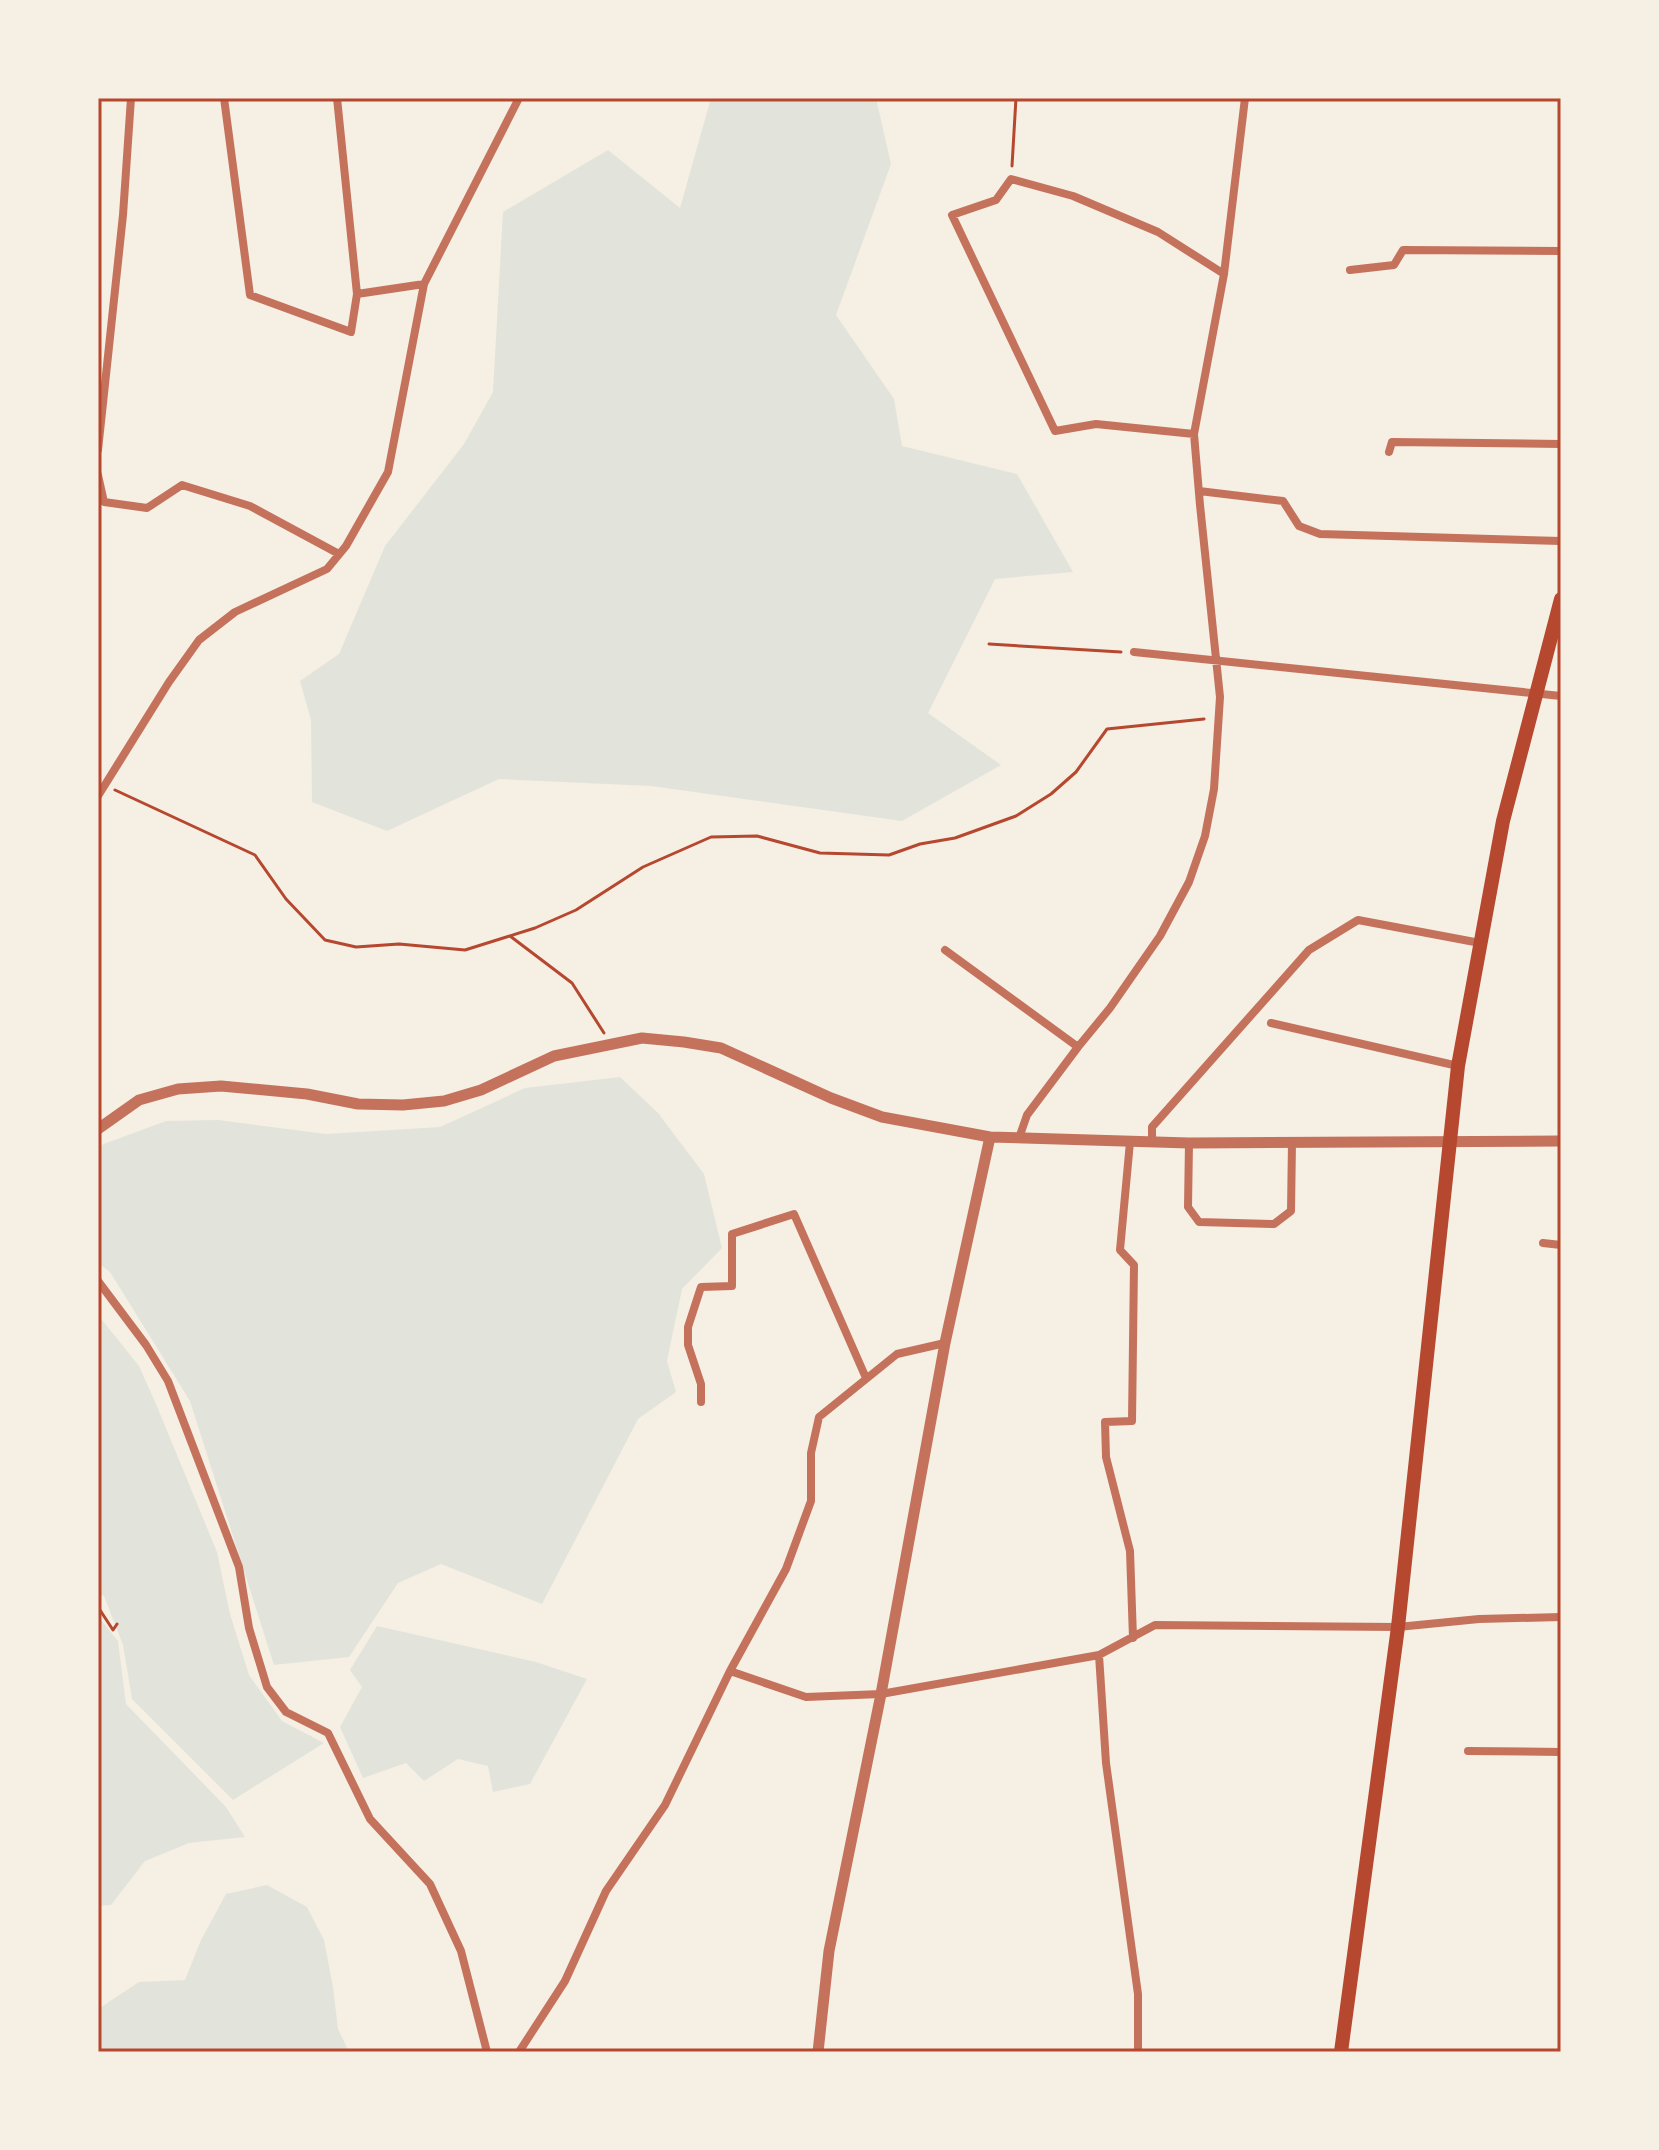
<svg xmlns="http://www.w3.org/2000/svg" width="1659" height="2150" font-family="'Alegreya Sans',sans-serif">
  <rect width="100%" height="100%" fill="#f6efe4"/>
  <path fill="#e2e4dc" d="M 711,98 L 876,98 L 891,164 L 836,315 L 894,399 L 902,446 L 1017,474 L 1073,572 L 995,579 L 928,713 L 1001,765 L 902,821 L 651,786 L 499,779 L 387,831 L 312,802 L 311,720 L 300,681 L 339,654 L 385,546 L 464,444 L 493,392 L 503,212 L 608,150 L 680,208 Z
    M 620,1077 L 658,1113 L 704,1174 L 722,1248 L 682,1289 L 667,1361 L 676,1392 L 638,1419 L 542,1604 L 441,1564 L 398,1583 L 349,1657 L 274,1665 L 190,1401 L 110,1272 L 98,1263 L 98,1150 L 101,1145 L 166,1121 L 218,1120 L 326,1134 L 440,1127 L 525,1088 Z
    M 98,1315 L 139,1366 L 156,1404 L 217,1552 L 230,1614 L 249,1675 L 282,1721 L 324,1743 L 233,1800 L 132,1699 L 123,1645 L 104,1596 L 98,1594 Z
    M 98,1616 L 118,1641 L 126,1704 L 226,1807 L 245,1837 L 189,1843 L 145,1861 L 111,1905 L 98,1906 Z
    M 377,1626 L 536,1662 L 587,1679 L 530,1784 L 493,1792 L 488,1766 L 458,1759 L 424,1781 L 406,1763 L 363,1778 L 340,1727 L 362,1687 L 350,1670 Z
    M 267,1885 L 307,1907 L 324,1940 L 333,1987 L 338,2029 L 349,2052 L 98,2052 L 98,2009 L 139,1982 L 185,1980 L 201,1940 L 226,1894 Z"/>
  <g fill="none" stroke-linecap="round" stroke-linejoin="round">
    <path stroke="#b5482f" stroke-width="3" d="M 1012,166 L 1016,98
      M 989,644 L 1121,652
      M 115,790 L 255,855 L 286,899 L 325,940 L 356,947 L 399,944 L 465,950 L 535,928 L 576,910 L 643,867 L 711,837 L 757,836 L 820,853 L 889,855 L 920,844 L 955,838 L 1016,816 L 1051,794 L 1076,772 L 1107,729 L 1204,719
      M 510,936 L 572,983 L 604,1033
      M 98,1607 L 113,1630 L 117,1624"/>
    <path stroke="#c5725c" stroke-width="8" d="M 224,98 L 250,295 L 351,332 L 357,294 L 337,98
      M 1350,270 L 1394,265 L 1403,250 L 1561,251
      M 357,294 L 424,284
      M 1194,434 L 1096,424 L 1055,431 L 952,215 L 996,200 L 1011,179 L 1073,196 L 1158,232 L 1224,274
      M 98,450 L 123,215 L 131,98
      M 1389,452 L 1392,442 L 1561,444
      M 98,475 L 104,502 L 147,508 L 182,485 L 250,506 L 339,554
      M 1199,491 L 1283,501 L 1299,526 L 1320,534 L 1561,541
      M 1134,652 L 1561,696
      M 98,796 L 169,682 L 199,640 L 235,612 L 327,569 L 346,546 L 388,472 L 424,284 L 519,98
      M 945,950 L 1078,1047
      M 1271,1023 L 1458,1066
      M 1019,1138 L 1027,1115 L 1078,1047 L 1110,1008 L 1160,936 L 1189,882 L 1205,836 L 1214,789 L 1220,697 L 1200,505 L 1194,434 L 1224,274 L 1245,98
      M 1152,1141 L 1152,1127 L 1309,950 L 1358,920 L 1480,943
      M 1130,1142 L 1120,1250 L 1134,1265 L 1132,1421 L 1105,1422 L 1106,1457 L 1130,1551 L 1133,1638
      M 1189,1143 L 1188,1207 L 1199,1222 L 1274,1224 L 1291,1211 L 1292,1142
      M 1543,1243 L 1561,1245
      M 98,1281 L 146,1345 L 168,1381 L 239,1567 L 249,1628 L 267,1687 L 286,1712 L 328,1733 L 370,1819 L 430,1884 L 461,1951 L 487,2052
      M 701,1402 L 701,1384 L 688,1345 L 688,1327 L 701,1287 L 732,1286 L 732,1234 L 794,1214 L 866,1378
      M 1099,1655 L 1106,1763 L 1138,1994 L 1138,2052
      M 730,1671 L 806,1697 L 881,1694 L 1099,1655 L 1155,1625 L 1398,1627 L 1479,1619 L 1561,1617
      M 1468,1751 L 1561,1752
      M 519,2052 L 565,1981 L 606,1891 L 665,1805 L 730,1671 L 786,1569 L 811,1501 L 811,1453 L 819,1417 L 897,1354 L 945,1343"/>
    <path stroke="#c5725c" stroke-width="11" d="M 98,1129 L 139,1100 L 178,1089 L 221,1086 L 307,1094 L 358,1104 L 403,1105 L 444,1101 L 481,1090 L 554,1056 L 642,1038 L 684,1042 L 721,1048 L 831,1098 L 882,1117 L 990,1137 L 1189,1143 L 1561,1141
      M 818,2052 L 829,1951 L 881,1694 L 945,1343 L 990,1137"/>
    <path stroke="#b5482f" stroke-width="14" d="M 1341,2052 L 1398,1627 L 1458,1066 L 1503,821 L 1561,599"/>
  </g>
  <rect width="1659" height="2150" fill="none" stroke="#f6efe4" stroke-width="200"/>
  <rect x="100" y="100" width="1459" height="1950" fill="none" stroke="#b5482f" stroke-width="3"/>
</svg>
